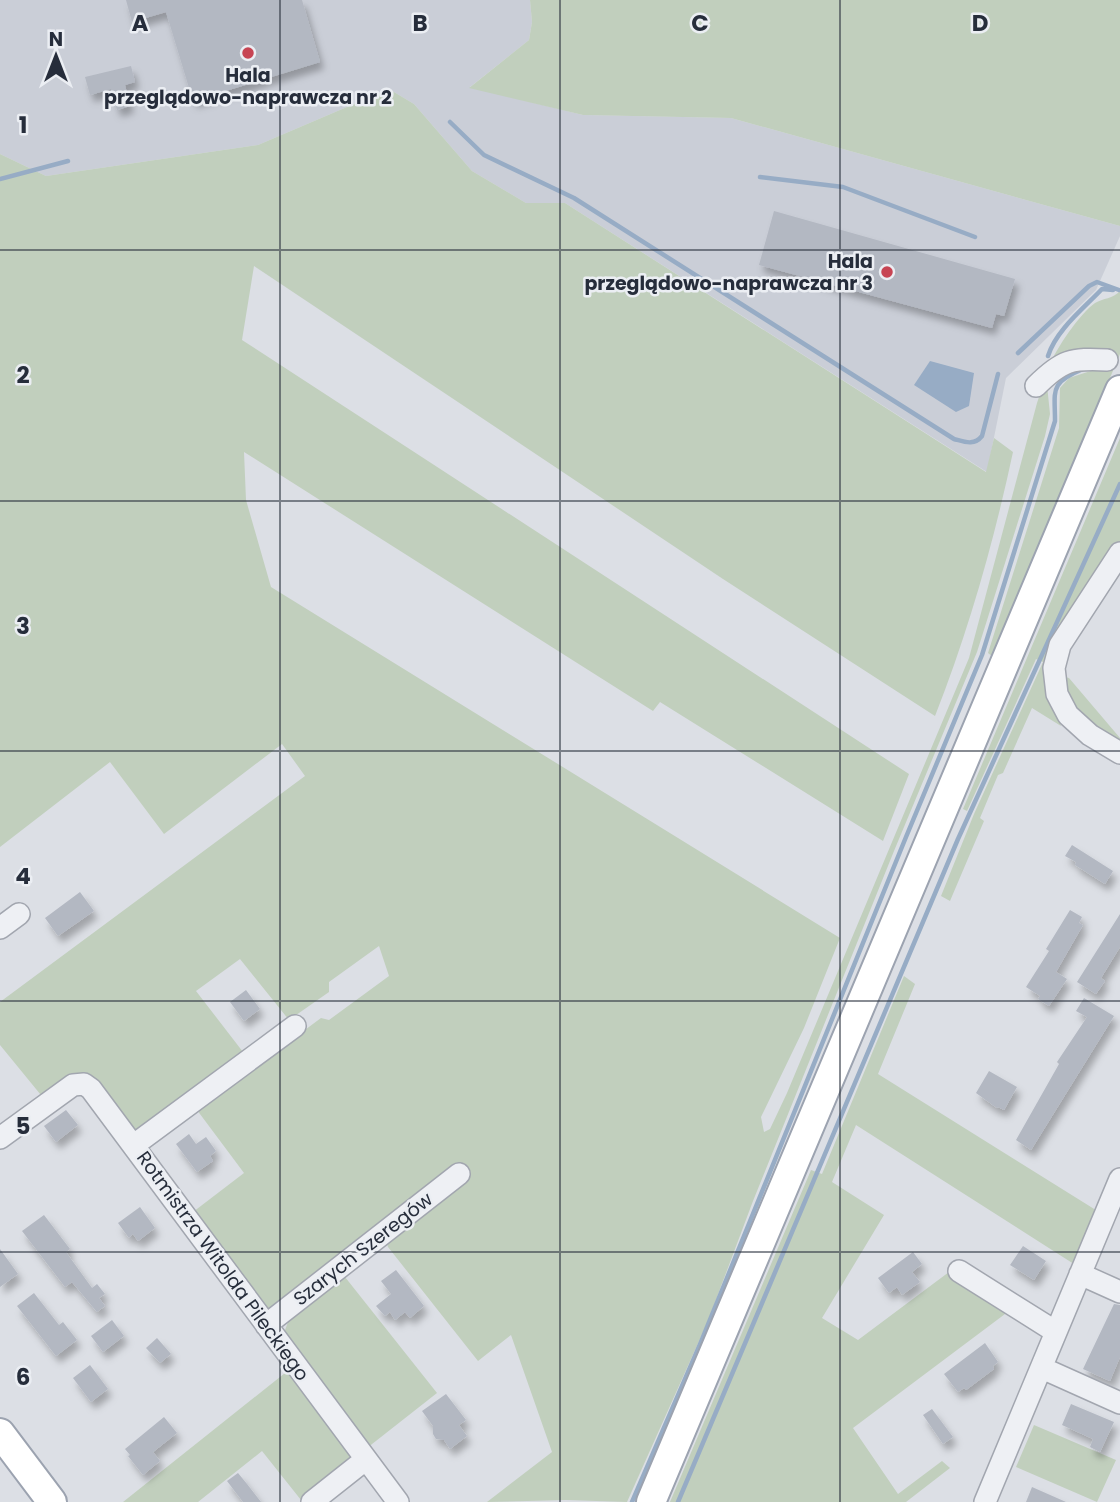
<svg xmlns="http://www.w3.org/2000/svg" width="1120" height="1502" font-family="Poppins,sans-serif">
  <defs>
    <filter id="shadow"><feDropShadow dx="4" dy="7" stdDeviation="3.5" flood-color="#0004"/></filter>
  </defs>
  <rect width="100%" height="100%" fill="#dcdfe5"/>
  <path fill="#caced7" d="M 0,0 L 530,0 L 532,22 L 529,40 L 470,87 L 583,115 L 731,118 L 1120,226 L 1120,236 L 1096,290 L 1006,378 L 987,472 L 565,203 L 526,203 L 472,171 L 414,104 L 389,89 L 258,145 L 46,176 L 0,154 Z"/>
  <path fill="#c1cfbd" d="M 530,0 L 1120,0 L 1120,226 L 731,118 L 583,115 L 469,88 L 529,40 L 532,22 Z
    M 389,89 L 414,104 L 472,171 L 526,203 L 565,203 L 986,472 L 994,438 L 1013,452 C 994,541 969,630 935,716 L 723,579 L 254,266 L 242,340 L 909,774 L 883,841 L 660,702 L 653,711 L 244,452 L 246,500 L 271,587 L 840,938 L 804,1028 L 761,1117 L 764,1132 L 770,1129 L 787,1093 L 969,658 L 1037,403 L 1042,388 L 1047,385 L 1050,414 L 1045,436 L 977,652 L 894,851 L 753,1201 L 708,1321 L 627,1502 L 566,1500 L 487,1502 L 552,1452 L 511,1335 L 478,1361 L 388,1247 L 386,1241 L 278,1309 L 265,1308 L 193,1212 L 244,1173 L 197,1110 L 321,1018 L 329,1020 L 389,976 L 379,946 L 329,982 L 329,992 L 289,1020 L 240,959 L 196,991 L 243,1052 L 140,1131 L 131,1131 L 97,1086 L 45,1100 L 0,1045 L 0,1002 L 305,776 L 282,744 L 164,834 L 110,762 L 0,847 L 0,154 L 46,176 L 258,145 Z
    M 1120,291 L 1120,354 L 993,657 L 988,653 L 1059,428 L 1060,388 L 1069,378 L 1106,366 L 1056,361 L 1053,358 C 1061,342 1080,314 1095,303 C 1103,298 1113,299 1120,291 Z
    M 1120,438 L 1120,543 L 1059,634 L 1049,696 L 1061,726 L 1032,708 L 1003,773 L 998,775 L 980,818 L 984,821 L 950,901 L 941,896 L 974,814 L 1043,662 L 1036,659 L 967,811 L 963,809 Z
    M 1058,675 L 1069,678 L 1120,738 L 1120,747 L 1078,716 Z
    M 904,976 L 915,984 L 878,1074 L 1099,1212 L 1077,1266 L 856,1125 L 832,1182 L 884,1215 L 822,1318 L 858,1340 L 949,1272 L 1009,1311 L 853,1428 L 898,1494 L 942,1461 L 950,1468 L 906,1502 L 670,1502 L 811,1170 L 822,1174 Z
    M 345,1277 L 437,1393 L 367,1448 L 285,1342 L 285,1330 L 290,1317 Z
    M 290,1369 L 351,1453 L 350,1461 L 301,1500 L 262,1451 L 198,1502 L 123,1502 Z
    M 1034,1425 L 1116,1460 L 1097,1502 L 1016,1467 Z"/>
  <path fill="#97acc5" d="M 930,361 L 974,373 L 969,406 L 956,412 L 914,385 Z"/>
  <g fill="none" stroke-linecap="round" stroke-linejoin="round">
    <path stroke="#97acc5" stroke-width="4.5" d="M 450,122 L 484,155 L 574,198 L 954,439 C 965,442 974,446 982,436 L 998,374
      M 760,177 L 843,187 L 975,237
      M 0,179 L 68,161
      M 1018,353 L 1089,286 L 1097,282 L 1119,290
      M 1048,356 C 1056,330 1084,308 1102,289 L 1113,290
      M 632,1502 L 701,1342 L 906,837 L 982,655 L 1055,421 C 1055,390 1049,383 1083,369
      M 678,1502 L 958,839 L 1120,484"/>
  </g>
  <path fill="#b3b8c2" filter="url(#shadow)" d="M 126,0 L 302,0 L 320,62 L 193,101 L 166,12 L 132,22 Z
    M 131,66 L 135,82 L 125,85 L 130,106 L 117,110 L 111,89 L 90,95 L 85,77 Z
    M 774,211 L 1015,279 L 1004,316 L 996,314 L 992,328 L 759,265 Z
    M 1072,845 L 1113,871 L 1105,884 L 1075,865 L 1076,862 L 1065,856 Z
    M 80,892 L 94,911 L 58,936 L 45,918 Z
    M 1070,910 L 1082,917 L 1079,923 L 1083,925 L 1056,972 L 1067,979 L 1049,1006 L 1038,999 L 1040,996 L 1026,987 L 1049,951 L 1046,949 Z
    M 1120,914 L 1120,947 L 1101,978 L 1105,981 L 1096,994 L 1077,982 Z
    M 246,990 L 260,1009 L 244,1021 L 230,1002 Z
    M 1084,998 L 1114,1016 L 1031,1150 L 1016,1140 L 1059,1064 L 1057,1062 L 1087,1017 L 1076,1011 Z
    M 989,1071 L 1017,1087 L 1004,1110 L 998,1107 L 997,1108 L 976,1093 Z
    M 66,1110 L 78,1125 L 56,1142 L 44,1126 Z
    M 189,1134 L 196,1144 L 206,1137 L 216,1151 L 210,1156 L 213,1161 L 197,1172 L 176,1144 Z
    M 140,1207 L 155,1228 L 138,1241 L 133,1234 L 129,1238 L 118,1223 Z
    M 44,1215 L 70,1249 L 66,1252 L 92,1288 L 97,1284 L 105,1294 L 99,1298 L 105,1306 L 97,1312 L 72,1282 L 65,1287 L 22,1231 Z
    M 1023,1246 L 1046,1261 L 1034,1280 L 1010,1265 Z
    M 0,1249 L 18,1274 L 0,1287 Z
    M 913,1252 L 922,1264 L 912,1272 L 920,1282 L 902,1295 L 897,1287 L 889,1293 L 878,1278 Z
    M 396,1270 L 424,1306 L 410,1318 L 405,1312 L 395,1320 L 390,1312 L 385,1316 L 376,1306 L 391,1294 L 381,1281 Z
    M 34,1293 L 59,1325 L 63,1322 L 77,1340 L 56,1356 L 17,1306 Z
    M 1114,1304 L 1120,1305 L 1120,1357 L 1110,1381 L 1083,1369 Z
    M 112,1320 L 124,1336 L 103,1352 L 91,1336 Z
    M 157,1338 L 171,1354 L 160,1363 L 146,1348 Z
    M 985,1343 L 998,1362 L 993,1366 L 994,1369 L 966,1390 L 964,1388 L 958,1392 L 944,1374 Z
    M 90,1365 L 108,1389 L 91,1402 L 73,1378 Z
    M 446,1394 L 466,1420 L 459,1425 L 467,1436 L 450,1449 L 444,1440 L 436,1439 L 433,1434 L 433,1426 L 422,1411 Z
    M 1071,1404 L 1114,1422 L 1100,1452 L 1090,1447 L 1093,1439 L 1062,1425 Z
    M 932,1409 L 953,1437 L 943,1444 L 923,1415 Z
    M 164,1417 L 177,1433 L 153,1452 L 160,1461 L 143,1475 L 128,1456 L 130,1455 L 125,1449 Z
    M 238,1473 L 247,1484 L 261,1502 L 243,1502 L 227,1481 Z
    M 1032,1487 L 1066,1502 L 1026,1502 Z"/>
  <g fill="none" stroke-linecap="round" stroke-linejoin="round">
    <g stroke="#a2a6af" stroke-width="24">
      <path id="minor" d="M 1036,386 C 1062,360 1071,358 1107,360
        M 1120,553 L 1060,645 L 1054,668 L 1057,694 L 1068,715 L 1090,735 L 1120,753
        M 0,928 L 19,914
        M 0,1138 L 73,1085 L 84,1084 L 91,1089 L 398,1502
        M 134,1145 L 295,1026
        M 959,1271 L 1056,1332
        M 1080,1274 L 1120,1292
        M 266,1325 L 459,1174
        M 1042,1368 L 1120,1403
        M 312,1502 L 365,1460
        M 985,1502 L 1120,1179"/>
    </g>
    <g stroke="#9ca3b0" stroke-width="32">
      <path id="major" d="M 0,1433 L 52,1502
        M 651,1502 L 1120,390"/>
    </g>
    <use href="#minor" stroke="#eef0f4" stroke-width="21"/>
    <use href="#major" stroke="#fff" stroke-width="28"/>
  </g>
  <path fill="none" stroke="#262d3b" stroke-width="2" stroke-opacity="0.55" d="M 280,0 L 280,1502M 560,0 L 560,1502M 840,0 L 840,1502M 0,250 L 1120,250M 0,501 L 1120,501M 0,751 L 1120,751M 0,1001 L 1120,1001M 0,1252 L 1120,1252"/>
  <g fill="#c74453" stroke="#ebeef3" stroke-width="2.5">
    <circle cx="248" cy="53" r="7"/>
    <circle cx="887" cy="272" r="7"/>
  </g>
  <g text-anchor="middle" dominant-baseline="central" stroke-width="5" stroke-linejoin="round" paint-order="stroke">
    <g font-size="19" font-weight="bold" fill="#262d3b" stroke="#ebeef3">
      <text x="248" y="75">Hala<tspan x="248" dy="22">przeglądowo-naprawcza nr 2</tspan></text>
      <text x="873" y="261" text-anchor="end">Hala<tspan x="873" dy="22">przeglądowo-naprawcza nr 3</tspan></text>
    </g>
    <g font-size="19" fill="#262d3b" stroke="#ebeef3">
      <text transform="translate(363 1249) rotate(-38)">Szarych Szeregów</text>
      <text transform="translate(223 1266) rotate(54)">Rotmistrza Witolda Pileckiego</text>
    </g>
  </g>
  <g font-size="23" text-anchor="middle" font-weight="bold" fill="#262d3b" stroke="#ebeef3" stroke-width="5" stroke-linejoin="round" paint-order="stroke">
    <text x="140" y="31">A</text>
    <text x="420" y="31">B</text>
    <text x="700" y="31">C</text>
    <text x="980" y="31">D</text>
    <text x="23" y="133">1</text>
    <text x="23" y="383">2</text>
    <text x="23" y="634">3</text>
    <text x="23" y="884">4</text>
    <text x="23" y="1134">5</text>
    <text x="23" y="1385">6</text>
  </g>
  <g transform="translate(56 56)" stroke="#ebeef3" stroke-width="5" paint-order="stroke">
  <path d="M0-5L12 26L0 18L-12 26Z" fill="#262d3b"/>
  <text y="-10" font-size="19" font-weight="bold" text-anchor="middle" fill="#262d3b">N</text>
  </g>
</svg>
